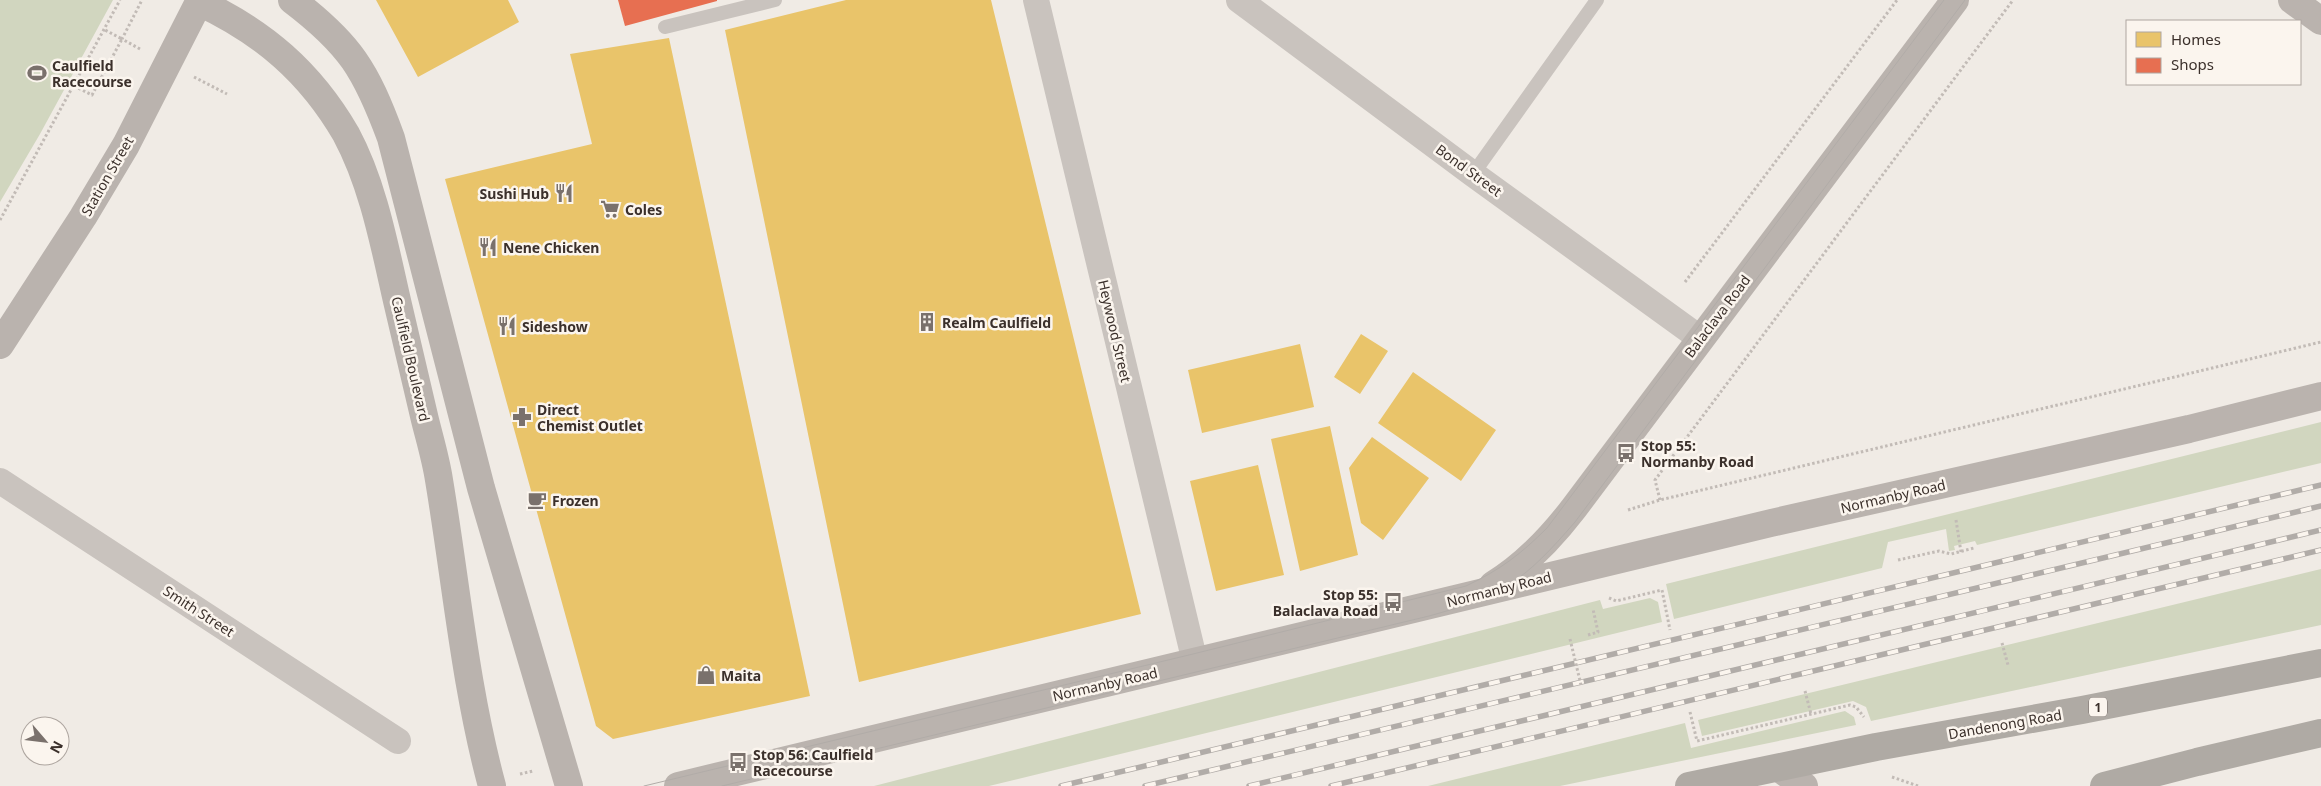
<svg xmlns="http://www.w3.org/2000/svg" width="2321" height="786" font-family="'Noto Sans',sans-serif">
  <rect width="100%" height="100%" fill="#f0ebe5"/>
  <path fill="#d1d6bf" d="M 0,0 L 113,0 L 40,134 L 0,202 Z
    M 2321,422 L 2321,463 L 1977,545 L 1975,541 L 1954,546 L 1955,550 L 1949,551 L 1946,529 L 1888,542 L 1882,568 L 1674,619 L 1666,584 Z
    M 2321,569 L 2321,625 L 1871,721 L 1866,707 L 1853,701 L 1702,736 L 1698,720 Z
    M 1650,598 L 1658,602 L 1662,622 L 989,786 L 874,786 L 1600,600 L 1603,609 Z
    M 1845,711 L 1854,717 L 1856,725 L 1560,786 L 1428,786 L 1685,723 L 1691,748 Z"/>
  <path fill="#e9c46a" d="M 376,0 L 508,0 L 519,22 L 418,77 Z
    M 846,0 L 991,0 L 1141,614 L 859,682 L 725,30 Z
    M 669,38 L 810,696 L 613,739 L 596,726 L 445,179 L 592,144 L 570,54 Z
    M 1361,334 L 1388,351 L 1360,394 L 1334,377 Z
    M 1300,344 L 1314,407 L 1202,433 L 1188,370 Z
    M 1413,372 L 1496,430 L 1461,481 L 1378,423 Z
    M 1330,426 L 1358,555 L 1300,571 L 1271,439 Z
    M 1372,437 L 1429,478 L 1383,540 L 1361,523 L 1349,468 Z
    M 1258,465 L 1284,575 L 1216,591 L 1190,481 Z"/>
  <path fill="#e76f51" d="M 618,0 L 717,0 L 717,1 L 625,26 Z"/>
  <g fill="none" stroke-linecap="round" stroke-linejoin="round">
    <path stroke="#c2bbb6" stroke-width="3" stroke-dasharray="2.5 2.5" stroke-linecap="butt" d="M 140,49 L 122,39 L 142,0
      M 194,77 L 227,94
      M 74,86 L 92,95 L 122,39 L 105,30
      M 0,220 L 120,0
      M 1685,282 L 1897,0
      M 1660,500 L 1655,480 L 2013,0
      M 1628,510 L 1660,500 L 2321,342
      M 1956,520 L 1961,552
      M 1898,560 L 1939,551 L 1951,554 L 1974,548
      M 1609,598 L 1616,601 L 1662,590 L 1670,630
      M 1588,635 L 1598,632 L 1593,609
      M 2002,643 L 2008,665
      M 1805,691 L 1811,714
      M 1690,712 L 1697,741 L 1850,705 L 1856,707 L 1864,717
      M 520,774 L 533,771
      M 1892,777 L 1918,786"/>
    <path stroke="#c9c3be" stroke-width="14" d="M 665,27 L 775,0
      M 1473,174 L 1597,0"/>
    <path stroke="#c9c3be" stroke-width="26" d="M 1036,0 L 1195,662
      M 1239,0 L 1473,174 L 1701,339
      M 0,481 L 398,741"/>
    <path stroke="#bab3ae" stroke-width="28" d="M 292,0 C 350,44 366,70 391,138 L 481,488 L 569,786
      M 2292,0 L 2321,21
      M 199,2 C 263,32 310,72 346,134 C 374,186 385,249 398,305 C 407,344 416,382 425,420 C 430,440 436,460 439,480 C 456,582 465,686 492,786
      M 0,345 L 83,217 L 126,145 L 200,0
      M 1493,585 C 1526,565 1551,538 1574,508 L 1955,0
      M 1779,768 L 1804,786
      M 678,786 L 1771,523 L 2189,429 L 2321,396"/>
    <path stroke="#afaaa4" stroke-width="28" d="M 1689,786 L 1876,747 L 2082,710 L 2321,663
      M 2104,786 L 2197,762 L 2321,733"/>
    <path stroke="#b1aca8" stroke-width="1" d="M 644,786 L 1193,654 L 1466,586 C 1500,570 1521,554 1547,528 L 1944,0
      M 722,786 L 1429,616 C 1503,596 1525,580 1575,522 L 1965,0"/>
    <g stroke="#b1aca8" stroke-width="5.5">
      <path id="rail" d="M 1061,786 L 2321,485
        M 1145,786 L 2321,506
        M 1249,786 L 2321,530
        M 1331,786 L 2321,550"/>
    </g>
    <use href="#rail" stroke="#fbf5ee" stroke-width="4" stroke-dasharray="11" stroke-linecap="butt"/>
    <path stroke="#c2bbb6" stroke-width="3" stroke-dasharray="2.5 2.5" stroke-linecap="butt" d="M 1570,639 L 1581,685"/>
  </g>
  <defs>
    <g id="stadium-bare" transform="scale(1.5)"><path d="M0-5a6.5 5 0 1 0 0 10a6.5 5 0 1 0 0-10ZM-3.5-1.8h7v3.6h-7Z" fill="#7a716c" stroke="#fbf5ee" stroke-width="2.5" paint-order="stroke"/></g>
    <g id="restaurant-bare" transform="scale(1.5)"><path d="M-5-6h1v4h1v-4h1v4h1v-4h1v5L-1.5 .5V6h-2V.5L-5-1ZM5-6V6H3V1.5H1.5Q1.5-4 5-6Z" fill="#7a716c" stroke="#fbf5ee" stroke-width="2.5" paint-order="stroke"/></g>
    <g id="supermarket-bare" transform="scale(1.5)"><path d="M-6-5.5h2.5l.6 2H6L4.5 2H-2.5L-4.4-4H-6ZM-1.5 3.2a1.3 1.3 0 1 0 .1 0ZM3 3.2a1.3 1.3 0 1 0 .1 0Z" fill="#7a716c" stroke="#fbf5ee" stroke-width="2.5" paint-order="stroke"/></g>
    <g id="building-bare" transform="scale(1.5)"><path d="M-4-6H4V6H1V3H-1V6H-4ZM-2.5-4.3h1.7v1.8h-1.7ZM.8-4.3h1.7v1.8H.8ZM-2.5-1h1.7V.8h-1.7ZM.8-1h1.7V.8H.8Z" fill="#7a716c" stroke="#fbf5ee" stroke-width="2.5" paint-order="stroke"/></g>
    <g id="pharmacy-bare" transform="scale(1.5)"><path d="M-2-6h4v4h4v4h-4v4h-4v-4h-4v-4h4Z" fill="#7a716c" stroke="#fbf5ee" stroke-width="2.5" paint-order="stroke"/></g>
    <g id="bus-bare" transform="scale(1.5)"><path d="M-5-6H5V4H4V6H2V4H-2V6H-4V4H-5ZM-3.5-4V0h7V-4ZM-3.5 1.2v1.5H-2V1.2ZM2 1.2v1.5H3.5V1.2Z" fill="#7a716c" stroke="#fbf5ee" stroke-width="2.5" paint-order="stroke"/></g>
    <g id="cafe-bare" transform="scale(1.5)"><path d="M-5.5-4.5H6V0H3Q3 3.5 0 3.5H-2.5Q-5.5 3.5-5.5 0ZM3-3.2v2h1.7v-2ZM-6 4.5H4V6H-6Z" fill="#7a716c" stroke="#fbf5ee" stroke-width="2.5" paint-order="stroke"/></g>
    <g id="shop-bare" transform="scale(1.5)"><path d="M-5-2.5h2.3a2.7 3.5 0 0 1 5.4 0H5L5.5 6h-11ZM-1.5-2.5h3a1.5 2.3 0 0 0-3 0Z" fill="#7a716c" stroke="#fbf5ee" stroke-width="2.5" paint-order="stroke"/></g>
  </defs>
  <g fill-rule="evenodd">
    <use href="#stadium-bare" x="37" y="73"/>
    <use href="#restaurant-bare" x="564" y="193"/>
    <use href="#supermarket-bare" x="610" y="209"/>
    <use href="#restaurant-bare" x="488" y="247"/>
    <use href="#building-bare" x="927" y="322"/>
    <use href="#restaurant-bare" x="507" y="326"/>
    <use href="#pharmacy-bare" x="522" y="417"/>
    <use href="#bus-bare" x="1626" y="453"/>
    <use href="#cafe-bare" x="537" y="500"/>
    <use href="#bus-bare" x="1393" y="602"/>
    <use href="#shop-bare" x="706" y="675"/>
    <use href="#bus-bare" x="738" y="762"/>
  </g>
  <g text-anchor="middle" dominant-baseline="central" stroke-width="5" stroke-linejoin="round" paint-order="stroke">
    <rect fill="#fbf5ee" stroke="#756b66" stroke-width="1" x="2089" y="697.5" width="18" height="19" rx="4"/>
    <g font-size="12" font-weight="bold" fill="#3b302b">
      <text x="2098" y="707">1</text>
    </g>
    <g font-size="14" font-weight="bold" fill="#3b302b" stroke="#fbf5ee" text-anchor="start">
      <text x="52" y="65">Caulfield<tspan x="52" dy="16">Racecourse</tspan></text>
      <text x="549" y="193" text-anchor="end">Sushi Hub</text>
      <text x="625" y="209">Coles</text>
      <text x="503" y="247">Nene Chicken</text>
      <text x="942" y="322">Realm Caulfield</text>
      <text x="522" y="326">Sideshow</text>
      <text x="537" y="409">Direct<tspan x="537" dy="16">Chemist Outlet</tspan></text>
      <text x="1641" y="445">Stop 55:<tspan x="1641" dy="16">Normanby Road</tspan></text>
      <text x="552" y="500">Frozen</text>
      <text x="1378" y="594" text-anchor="end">Stop 55:<tspan x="1378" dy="16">Balaclava Road</tspan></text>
      <text x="721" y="675">Maita</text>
      <text x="753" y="754">Stop 56: Caulfield<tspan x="753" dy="16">Racecourse</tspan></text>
    </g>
    <g font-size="14" fill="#3b302b" stroke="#fbf5ee">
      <text transform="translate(1469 170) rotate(36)">Bond Street</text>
      <text transform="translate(107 176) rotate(-60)">Station Street</text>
      <text transform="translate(1717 316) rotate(-53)">Balaclava Road</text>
      <text transform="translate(1115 331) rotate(77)">Heywood Street</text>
      <text transform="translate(411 359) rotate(77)">Caulfield Boulevard</text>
      <text transform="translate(1893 496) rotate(-13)">Normanby Road</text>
      <text transform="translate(1499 589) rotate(-14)">Normanby Road</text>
      <text transform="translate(199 611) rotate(33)">Smith Street</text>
      <text transform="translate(1105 684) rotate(-13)">Normanby Road</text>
      <text transform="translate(2005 724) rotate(-10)">Dandenong Road</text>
    </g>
  </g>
  <rect x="2126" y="20" width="175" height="65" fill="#fbf5ee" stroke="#aea6a0"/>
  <rect x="2136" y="32" width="25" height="15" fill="#e9c46a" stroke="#aea6a0"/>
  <text x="2171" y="45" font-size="15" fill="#3b302b">Homes</text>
  <rect x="2136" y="58" width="25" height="15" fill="#e76f51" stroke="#aea6a0"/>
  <text x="2171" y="70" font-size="15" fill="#3b302b">Shops</text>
  <g transform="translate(45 741) rotate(118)"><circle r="24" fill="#fbf5ee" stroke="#aea6a0"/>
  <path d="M0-4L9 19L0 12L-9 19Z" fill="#7a716c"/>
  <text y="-8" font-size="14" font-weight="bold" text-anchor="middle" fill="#3b302b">N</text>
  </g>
</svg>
